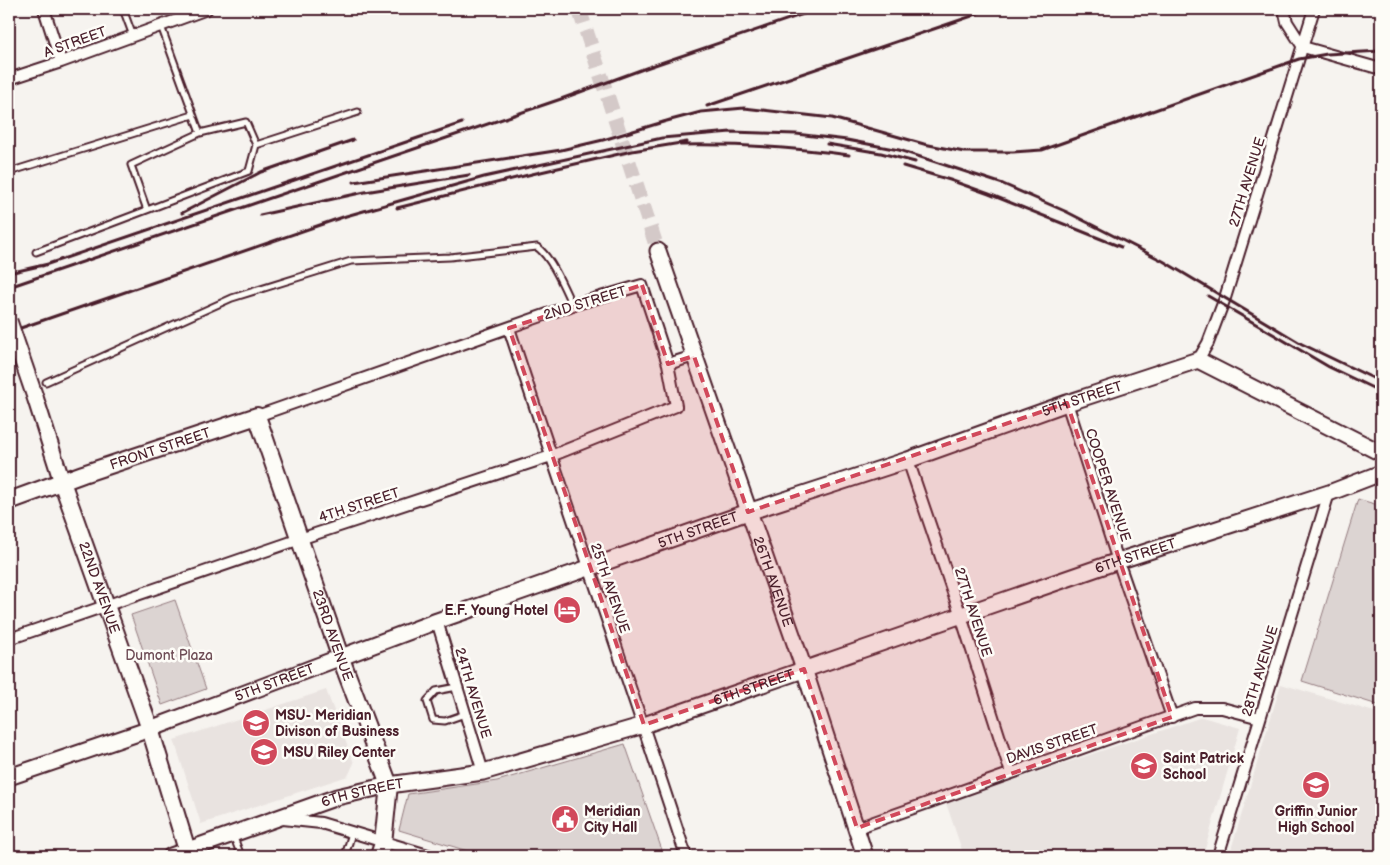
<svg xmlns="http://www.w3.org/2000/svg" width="1390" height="865" font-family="'Balsamiq Sans',sans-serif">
  <rect width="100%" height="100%" fill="#f6f3ef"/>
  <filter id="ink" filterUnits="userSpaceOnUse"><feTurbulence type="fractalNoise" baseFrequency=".02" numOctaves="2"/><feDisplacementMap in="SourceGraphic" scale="10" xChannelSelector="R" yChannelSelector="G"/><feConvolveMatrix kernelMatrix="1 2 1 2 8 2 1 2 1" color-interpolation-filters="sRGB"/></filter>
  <g filter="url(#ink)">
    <path fill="#e9e3e0" d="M 1281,684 L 1381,714 L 1381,856 L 1229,856 Z
      M 326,690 L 354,763 L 348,776 L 201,824 L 174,740 Z
      M 1202,717 L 1240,728 L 1203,856 L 964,856 L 946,803 Z"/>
    <path fill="#dcd4d2" stroke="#937a7e" d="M 1358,499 L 1381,506 L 1381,706 L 1302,681 Z
      M 175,600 L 206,689 L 162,705 L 131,615 Z
      M 625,744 L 664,856 L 484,856 L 399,830 L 408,794 L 497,781 Z"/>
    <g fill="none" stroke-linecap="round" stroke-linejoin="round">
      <path stroke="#d4c9c8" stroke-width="15" stroke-dasharray="15 8" stroke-linecap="butt" d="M 579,9 L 658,251"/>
      <g stroke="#4a1f2b" stroke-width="9">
        <path id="lane" d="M 123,9 L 133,36
          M 161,26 L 200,133 L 246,122 L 256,145 L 249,171 L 147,210 L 131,165 L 200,133
          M 256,145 L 358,112
          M 9,172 L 193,115
          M 36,252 L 147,210
          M 46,382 L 232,298 L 351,261 L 450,257 L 537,247 C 552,258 564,288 572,305
          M 457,687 L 436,691 L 427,701 L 433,720 L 445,721 L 465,714
          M 233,835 L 241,856
          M 345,856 L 352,833"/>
      </g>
      <g stroke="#4a1f2b" stroke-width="14">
        <path id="street" d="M 44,9 L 61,62
          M 1284,9 L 1287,22 L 1303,47 L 1381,69
          M 9,79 L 61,62 L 207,9
          M 509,328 C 566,504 629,679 686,856
          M 1198,360 L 1208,343 L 1225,298 L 1314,9
          M 668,364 L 694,356
          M 1067,403 L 1118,561 L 1172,717
          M 908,460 L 961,616 L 1011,773
          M 437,621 L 483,772
          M 9,639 L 300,539 L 551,456 L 676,406 L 668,364 L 642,285 L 573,305 L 257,416
          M 283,819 L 321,823 L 431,856
          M 857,828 L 1195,708 L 1222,708 L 1260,718
          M 1218,856 L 1329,493"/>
      </g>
      <g stroke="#4a1f2b" stroke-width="19">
        <g id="secondary">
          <path id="s1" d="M 658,251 L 804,669 L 865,856"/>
          <path d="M 35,397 L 62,482"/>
          <path id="s2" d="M 9,777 L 150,729 L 437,621 L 748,512 L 908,460 L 1067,403 L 1198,360 L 1381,453"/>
          <path id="s3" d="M 171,856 L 337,797 L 389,785 L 483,772 L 644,725 L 1118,561 L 1329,493 L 1381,473"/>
        </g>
      </g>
      <g stroke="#4a1f2b" stroke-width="20">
        <g id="primary">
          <path id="s4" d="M 62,482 L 150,729 L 187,850 L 187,856"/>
          <path id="s5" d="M 9,501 L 83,474 L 257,416 L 340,656 L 389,785 L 383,843 L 379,856"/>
        </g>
      </g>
      <use href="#lane" stroke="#fdfcf7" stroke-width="5"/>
      <use href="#street" stroke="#fdfcf7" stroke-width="10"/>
      <use href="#secondary" stroke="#fdfcf7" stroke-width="15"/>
      <use href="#primary" stroke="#fdfcf7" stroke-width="16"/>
      <path stroke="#4a1f2b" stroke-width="3" d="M 707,106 L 972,16 L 986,9
        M 663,122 L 701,112 L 744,108 L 832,118 L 924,144 L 964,152 L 1013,152 L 1042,150 L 1299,59 L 1327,54 L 1381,51
        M 827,144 L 881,153 L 915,162
        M 680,145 C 737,144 793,147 849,155
        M 903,166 L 950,180 L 989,194 L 1121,247
        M 354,182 L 561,150 L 603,140 L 670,120
        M 397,208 L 532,174 L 632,151 L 687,142
        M 182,213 L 261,172 L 353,140
        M 260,215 L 365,192 L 469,175
        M 42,266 L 462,123
        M 9,273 L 48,264
        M 9,287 L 561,99 L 646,68 L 818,9
        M 1208,296 L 1329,367 L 1381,392
        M 9,332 L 346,216 L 484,177 L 662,138 L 731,132 L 796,134 L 847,140 L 899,150 L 1003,184 L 1067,212 L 1163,261 L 1302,344 L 1381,382"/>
      <g stroke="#4a1f2b" stroke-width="19" stroke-linecap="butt">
        <path id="secondary-bridge" d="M 9,321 L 35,397"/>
      </g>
      <use href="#secondary-bridge" stroke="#fdfcf7" stroke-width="15"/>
    </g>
  </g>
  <path fill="#d1495b" fill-opacity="0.2" stroke="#d1495b" stroke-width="4" stroke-dasharray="10 6" stroke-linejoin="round" d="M 642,285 L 668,364 L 694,356 L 748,512 L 1067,403 L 1172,717 L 857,828 L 804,669 L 644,725 L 509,328 Z"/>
  <defs>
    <g id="hotel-disc" transform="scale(1.4375)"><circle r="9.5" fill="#d1495b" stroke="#fdfcf7"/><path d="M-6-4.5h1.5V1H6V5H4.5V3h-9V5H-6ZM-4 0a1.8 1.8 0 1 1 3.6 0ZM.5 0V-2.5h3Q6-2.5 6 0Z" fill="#fff"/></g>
    <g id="university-disc" transform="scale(1.4375)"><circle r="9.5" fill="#d1495b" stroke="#fdfcf7"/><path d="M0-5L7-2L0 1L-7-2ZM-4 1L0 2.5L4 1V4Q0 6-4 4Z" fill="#fff"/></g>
    <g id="school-disc" transform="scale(1.4375)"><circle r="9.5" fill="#d1495b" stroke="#fdfcf7"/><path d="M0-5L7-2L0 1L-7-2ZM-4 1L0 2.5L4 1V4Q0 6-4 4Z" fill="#fff"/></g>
    <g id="civic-disc" transform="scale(1.4375)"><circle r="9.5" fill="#d1495b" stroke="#fdfcf7"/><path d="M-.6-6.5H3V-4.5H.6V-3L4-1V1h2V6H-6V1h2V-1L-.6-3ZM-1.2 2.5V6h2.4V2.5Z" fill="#fff"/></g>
  </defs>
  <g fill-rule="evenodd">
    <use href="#hotel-disc" x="567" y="610"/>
    <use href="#university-disc" x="256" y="723"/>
    <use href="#university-disc" x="264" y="752"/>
    <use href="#school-disc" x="1144" y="766"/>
    <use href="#school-disc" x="1316" y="785"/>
    <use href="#civic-disc" x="565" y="819"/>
  </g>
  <g text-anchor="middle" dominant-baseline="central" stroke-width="5" stroke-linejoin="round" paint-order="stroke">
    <g font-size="14" fill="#4a1f2b" stroke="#fdfcf7">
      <text transform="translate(75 42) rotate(-20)">A STREET</text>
      <text transform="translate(1247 182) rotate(-73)">27TH AVENUE</text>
      <text transform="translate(585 303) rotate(-17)">2ND STREET</text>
      <text stroke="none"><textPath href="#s2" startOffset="1138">5TH STREET</textPath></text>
      <text stroke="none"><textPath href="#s5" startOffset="160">FRONT STREET</textPath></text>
      <text transform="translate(1108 485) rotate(72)">COOPER AVENUE</text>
      <text transform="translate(359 505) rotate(-18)">4TH STREET</text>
      <text stroke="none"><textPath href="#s2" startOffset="732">5TH STREET</textPath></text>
      <text stroke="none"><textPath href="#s3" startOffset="1012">6TH STREET</textPath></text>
      <text stroke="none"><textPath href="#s1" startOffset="350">26TH AVENUE</textPath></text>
      <text stroke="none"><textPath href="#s4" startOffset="112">22ND AVENUE</textPath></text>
      <text transform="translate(610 588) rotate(71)">25TH AVENUE</text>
      <text transform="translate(973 612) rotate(72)">27TH AVENUE</text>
      <text stroke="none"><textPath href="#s5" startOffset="494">23RD AVENUE</textPath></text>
      <text transform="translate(1260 671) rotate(-73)">28TH AVENUE</text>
      <text stroke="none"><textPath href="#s2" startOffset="282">5TH STREET</textPath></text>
      <text stroke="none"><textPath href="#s3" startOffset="608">6TH STREET</textPath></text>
      <text transform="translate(473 693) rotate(73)">24TH AVENUE</text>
      <text transform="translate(1052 744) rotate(-19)">DAVIS STREET</text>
      <text stroke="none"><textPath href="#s3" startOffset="202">6TH STREET</textPath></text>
    </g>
    <g font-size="14" font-weight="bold" fill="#4a1f2b" stroke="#fdfcf7" text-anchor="start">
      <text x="548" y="610" text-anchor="end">E.F. Young Hotel</text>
      <text x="275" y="715">MSU- Meridian<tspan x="275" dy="16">Divison of Business</tspan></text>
      <text x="283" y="752">MSU Riley Center</text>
      <text x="1163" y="758">Saint Patrick<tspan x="1163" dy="16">School</tspan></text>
      <text x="584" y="811">Meridian<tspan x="584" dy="16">City Hall</tspan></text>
      <text x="1316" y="811" text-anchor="middle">Griffin Junior<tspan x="1316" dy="16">High School</tspan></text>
    </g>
    <g font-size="14" fill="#6e4c55" stroke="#fdfcf7">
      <text x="169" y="655">Dumont Plaza</text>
    </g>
  </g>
  <rect width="1390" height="865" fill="none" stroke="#fdfcf7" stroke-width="30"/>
  <rect x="15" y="15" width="1360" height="835" fill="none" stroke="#4a1f2b" stroke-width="2" filter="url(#ink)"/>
</svg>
